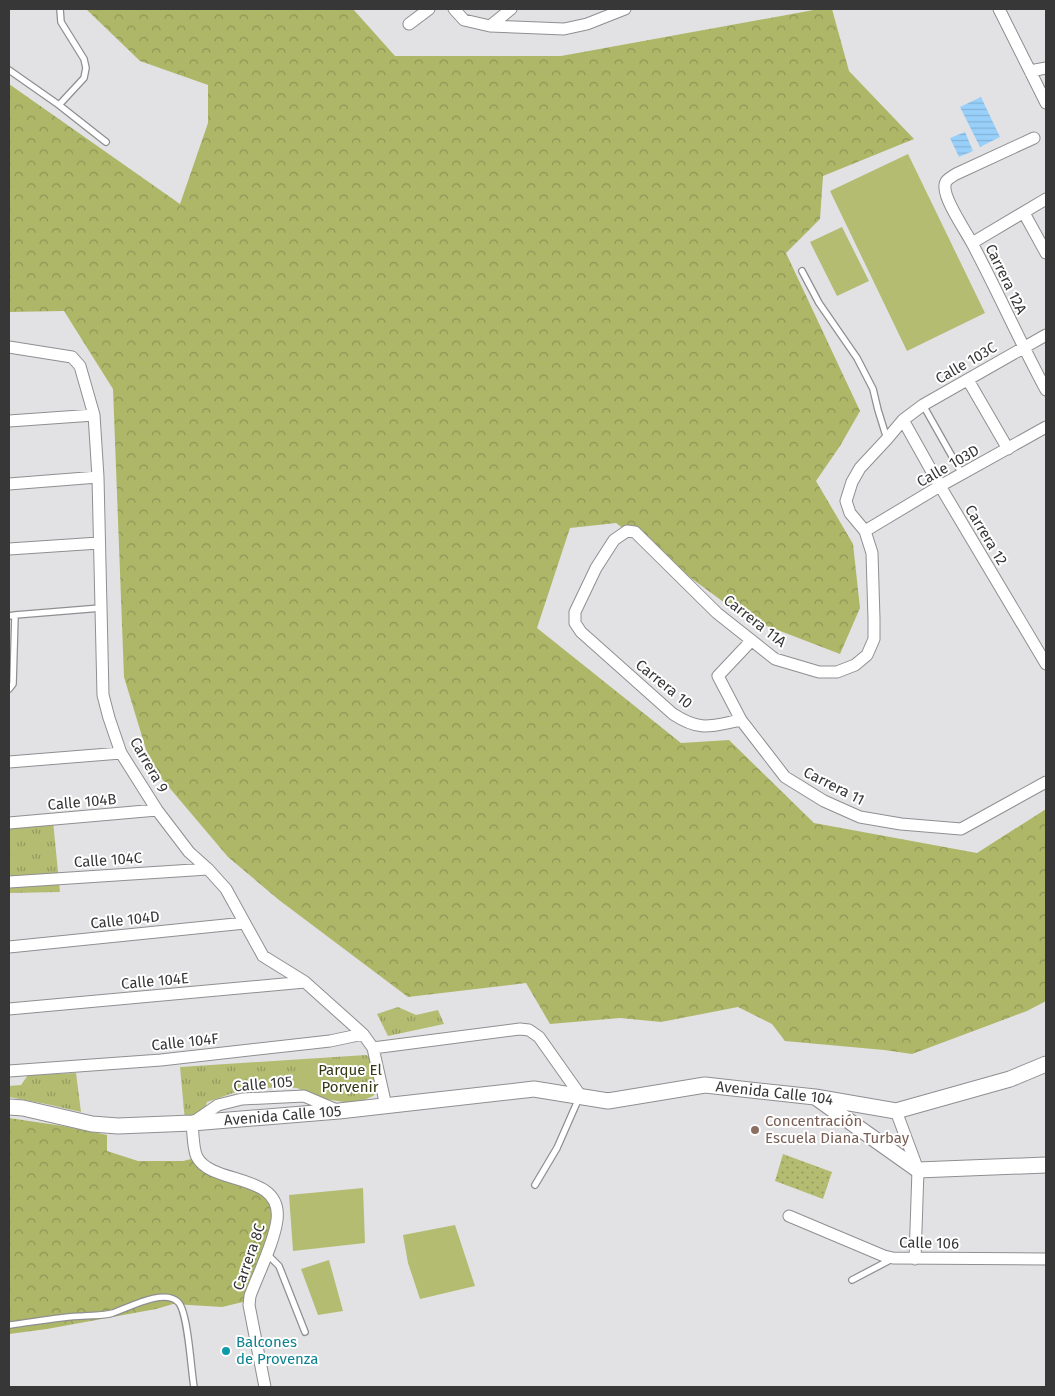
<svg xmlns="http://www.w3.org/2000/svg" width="1055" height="1396" font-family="'Fira Sans',sans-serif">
  <defs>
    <pattern id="grass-dots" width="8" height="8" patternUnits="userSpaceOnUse" patternTransform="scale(1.25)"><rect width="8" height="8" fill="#b4bc72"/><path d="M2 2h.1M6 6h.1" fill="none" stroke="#939a5f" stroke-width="1.8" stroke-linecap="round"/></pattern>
    <pattern id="forest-crowns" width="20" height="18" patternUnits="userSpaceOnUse" patternTransform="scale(1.25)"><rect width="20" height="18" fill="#aeb767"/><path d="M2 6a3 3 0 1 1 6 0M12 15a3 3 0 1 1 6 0" fill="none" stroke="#8e9656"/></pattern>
    <pattern id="park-tufts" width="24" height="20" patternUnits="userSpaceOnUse" patternTransform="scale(1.25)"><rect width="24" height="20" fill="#b4bc72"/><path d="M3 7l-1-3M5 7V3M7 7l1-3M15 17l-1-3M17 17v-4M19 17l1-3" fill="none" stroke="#939a5f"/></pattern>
    <pattern id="water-rules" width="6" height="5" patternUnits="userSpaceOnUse" patternTransform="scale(1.25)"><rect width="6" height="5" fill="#98d0fa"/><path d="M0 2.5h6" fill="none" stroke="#84b3d7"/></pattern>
  </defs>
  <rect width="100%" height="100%" fill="#e2e2e5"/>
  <path fill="url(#grass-dots)" d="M 783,1154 L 832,1172 L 823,1199 L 775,1181 Z"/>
  <path fill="url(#forest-crowns)" d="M 86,9 L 353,9 L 395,56 L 561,56 L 819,9 L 832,9 L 849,71 L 914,139 L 823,176 L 820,219 L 786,253 L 860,411 L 840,446 L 816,481 L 853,544 L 860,608 L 840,654 L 744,617 L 616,523 L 570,528 L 537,628 L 681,743 L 729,740 L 814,823 L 977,853 L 1046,809 L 1046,1001 L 1027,1011 L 912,1054 L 884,1050 L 785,1041 L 772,1024 L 738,1007 L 661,1022 L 620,1018 L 550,1024 L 526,983 L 408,997 L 279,900 L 228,857 L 151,766 L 124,677 L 113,389 L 64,311 L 9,312 L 9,84 L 180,204 L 208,123 L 208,85 L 140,61 Z
    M 9,1118 L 63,1126 L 107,1135 L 107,1151 L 138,1161 L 183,1161 L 195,1158 L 268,1195 L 274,1209 L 273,1225 L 243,1302 L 222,1307 L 173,1304 L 156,1309 L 47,1329 L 9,1334 Z"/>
  <path fill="url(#park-tufts)" d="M 53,821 L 60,892 L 9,893 L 9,824 Z
    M 398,1007 L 416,1015 L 438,1010 L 444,1024 L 388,1036 L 377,1014 Z
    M 366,1055 L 372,1058 L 378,1091 L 373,1096 L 364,1100 L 356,1102 L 344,1102 L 318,1098 L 297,1088 L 280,1087 L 242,1090 L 207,1102 L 205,1109 L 185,1121 L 180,1067 Z
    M 76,1073 L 81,1112 L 46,1104 L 9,1097 L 9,1086 L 21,1085 L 28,1075 Z"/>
  <path fill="#b4bc72" d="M 908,154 L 985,313 L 907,351 L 830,191 Z
    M 842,227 L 869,281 L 837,296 L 810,242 Z
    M 339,1063 L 345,1100 L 319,1096 L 297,1086 L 296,1065 Z
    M 363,1188 L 365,1243 L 293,1251 L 289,1195 Z
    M 455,1225 L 475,1286 L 420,1299 L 408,1263 L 403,1235 Z
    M 329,1260 L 343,1311 L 318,1315 L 301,1269 Z"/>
  <path fill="url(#water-rules)" d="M 981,97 L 1000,137 L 980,147 L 960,107 Z
    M 965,132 L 973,151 L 959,157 L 950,138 Z"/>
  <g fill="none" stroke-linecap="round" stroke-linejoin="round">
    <g stroke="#8f8f92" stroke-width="8">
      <path id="lane" d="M 9,70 L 59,105 L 106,142
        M 59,105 L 84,78 L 86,68 L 84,59 L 61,22 L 60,9
        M 802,271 L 819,303 L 857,358 L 873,389 L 878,410 L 887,439
        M 923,405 L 962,474
        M 15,615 L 101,608
        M 9,616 L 15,615 L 13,684 L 9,689
        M 535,1185 L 557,1148 L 579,1098
        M 266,1253 L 279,1266 L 305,1332
        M 852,1280 L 892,1259
        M 10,1325 C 34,1322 58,1317 83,1316 C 93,1315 103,1316 113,1313 C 128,1308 164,1288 178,1302 C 188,1311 191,1370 194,1387"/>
    </g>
    <g stroke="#8f8f92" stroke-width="13">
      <path id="street" d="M 454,9 L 464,20 L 490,26 L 564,29 L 587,24 L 625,9
        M 999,9 L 1046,103
        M 409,24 L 429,9
        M 490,26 L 511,9
        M 1030,71 L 1046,68
        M 1034,138 L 956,174 C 950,178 944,180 945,188 C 945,201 965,230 972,243 C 998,292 1020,342 1046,390
        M 1024,213 L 1046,253
        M 972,243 L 1046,199
        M 9,347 L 72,357 L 80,366 L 94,415 L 98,477 L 103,695 L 109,718 L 121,753 L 157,810 L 189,852 L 208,869 L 226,889 L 263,956 L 305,982 L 363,1034 L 373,1048 L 386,1106
        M 968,380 L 1008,449
        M 903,420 L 940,486 L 1046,664
        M 9,421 L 94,415
        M 9,484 L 98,477
        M 865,531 L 940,486 L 1046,427
        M 9,549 L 99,543
        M 751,641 L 718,676 L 741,720 L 785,777 L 824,801 L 860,817 L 901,824 L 961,829 L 1046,782
        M 741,720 C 710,726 701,732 673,714 L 581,632 L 575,623 L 575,612 L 596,568 L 614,540 L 627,531 L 635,532 L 717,613 L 775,659 L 819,672 L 837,672 L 855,665 L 867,655 L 874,639 L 874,619 L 872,553 L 865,531 L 850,513 L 846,501 L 852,482 L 860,468 L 887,439 L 903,420 L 923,405 L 1046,335
        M 9,762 L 121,753
        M 9,823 L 157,810
        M 9,882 L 208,869
        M 9,947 L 245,923
        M 9,1009 L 305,982
        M 373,1048 L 520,1029 L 529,1030 L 539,1037 L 580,1095
        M 9,1071 L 161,1060 L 330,1041 L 363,1034
        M 896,1111 L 918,1170 L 915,1259
        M 789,1216 L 884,1256 L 893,1258 L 1046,1259
        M 265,1387 L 249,1305 L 250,1296 C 258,1274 274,1243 277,1220 C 283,1172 212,1186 197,1157 C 193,1150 193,1132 192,1123 L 218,1105 L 242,1099 L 304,1096 L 339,1111"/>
    </g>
    <g stroke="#8f8f92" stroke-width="17">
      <g id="secondary">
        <path d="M 818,1099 L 918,1170 L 1046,1165"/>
        <path id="s1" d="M 9,1107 L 23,1108 L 92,1124 L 118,1126 L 192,1123 L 339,1111 L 534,1089 L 608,1101 L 705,1085 L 815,1097 L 896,1111 L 1010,1079 L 1046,1064"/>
      </g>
    </g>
    <use href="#lane" stroke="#fff" stroke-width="5.5"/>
    <use href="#street" stroke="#fff" stroke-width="11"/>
    <use href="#secondary" stroke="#fff" stroke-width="15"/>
  </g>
  <circle fill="#8d6e63" stroke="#fff" stroke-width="2" cx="755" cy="1130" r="5"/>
  <circle fill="#0f9aa8" stroke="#fff" stroke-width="2" cx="226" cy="1351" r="5"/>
  <g text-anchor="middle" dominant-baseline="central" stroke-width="4" stroke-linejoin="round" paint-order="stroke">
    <g font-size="15" fill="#373738" stroke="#fff">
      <text transform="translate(1006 279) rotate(64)">Carrera 12A</text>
      <text transform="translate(966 363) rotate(-30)">Calle 103C</text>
      <text transform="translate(948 466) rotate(-30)">Calle 103D</text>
      <text transform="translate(986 535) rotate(59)">Carrera 12</text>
      <text transform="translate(755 621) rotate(38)">Carrera 11A</text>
      <text transform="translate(664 684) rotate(39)">Carrera 10</text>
      <text transform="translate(149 765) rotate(60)">Carrera 9</text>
      <text transform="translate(834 786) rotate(27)">Carrera 11</text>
      <text transform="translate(82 802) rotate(-5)">Calle 104B</text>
      <text transform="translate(108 860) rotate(-4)">Calle 104C</text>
      <text transform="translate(125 920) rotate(-6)">Calle 104D</text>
      <text transform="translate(155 981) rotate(-5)">Calle 104E</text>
      <text transform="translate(185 1042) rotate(-6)">Calle 104F</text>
      <text transform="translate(263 1084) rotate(-5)">Calle 105</text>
      <text stroke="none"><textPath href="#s1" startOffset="772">Avenida Calle 104</textPath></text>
      <text stroke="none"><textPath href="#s1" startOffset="276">Avenida Calle 105</textPath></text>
      <text transform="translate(929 1243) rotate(1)">Calle 106</text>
      <text transform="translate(249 1257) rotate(-71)">Carrera 8C</text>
    </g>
    <g font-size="15" fill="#353815" stroke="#fff">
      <text x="350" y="1070">Parque El<tspan x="350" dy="17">Porvenir</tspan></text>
    </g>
    <g font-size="15" fill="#785e54" stroke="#fff" text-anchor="start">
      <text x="765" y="1121">Concentración<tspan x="765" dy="17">Escuela Diana Turbay</tspan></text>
    </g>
    <g font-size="15" fill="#0d838f" stroke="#fff" text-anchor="start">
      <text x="236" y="1342">Balcones<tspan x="236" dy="17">de Provenza</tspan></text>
    </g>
  </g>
  <rect width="1055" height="1396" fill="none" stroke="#373738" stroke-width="20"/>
</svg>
